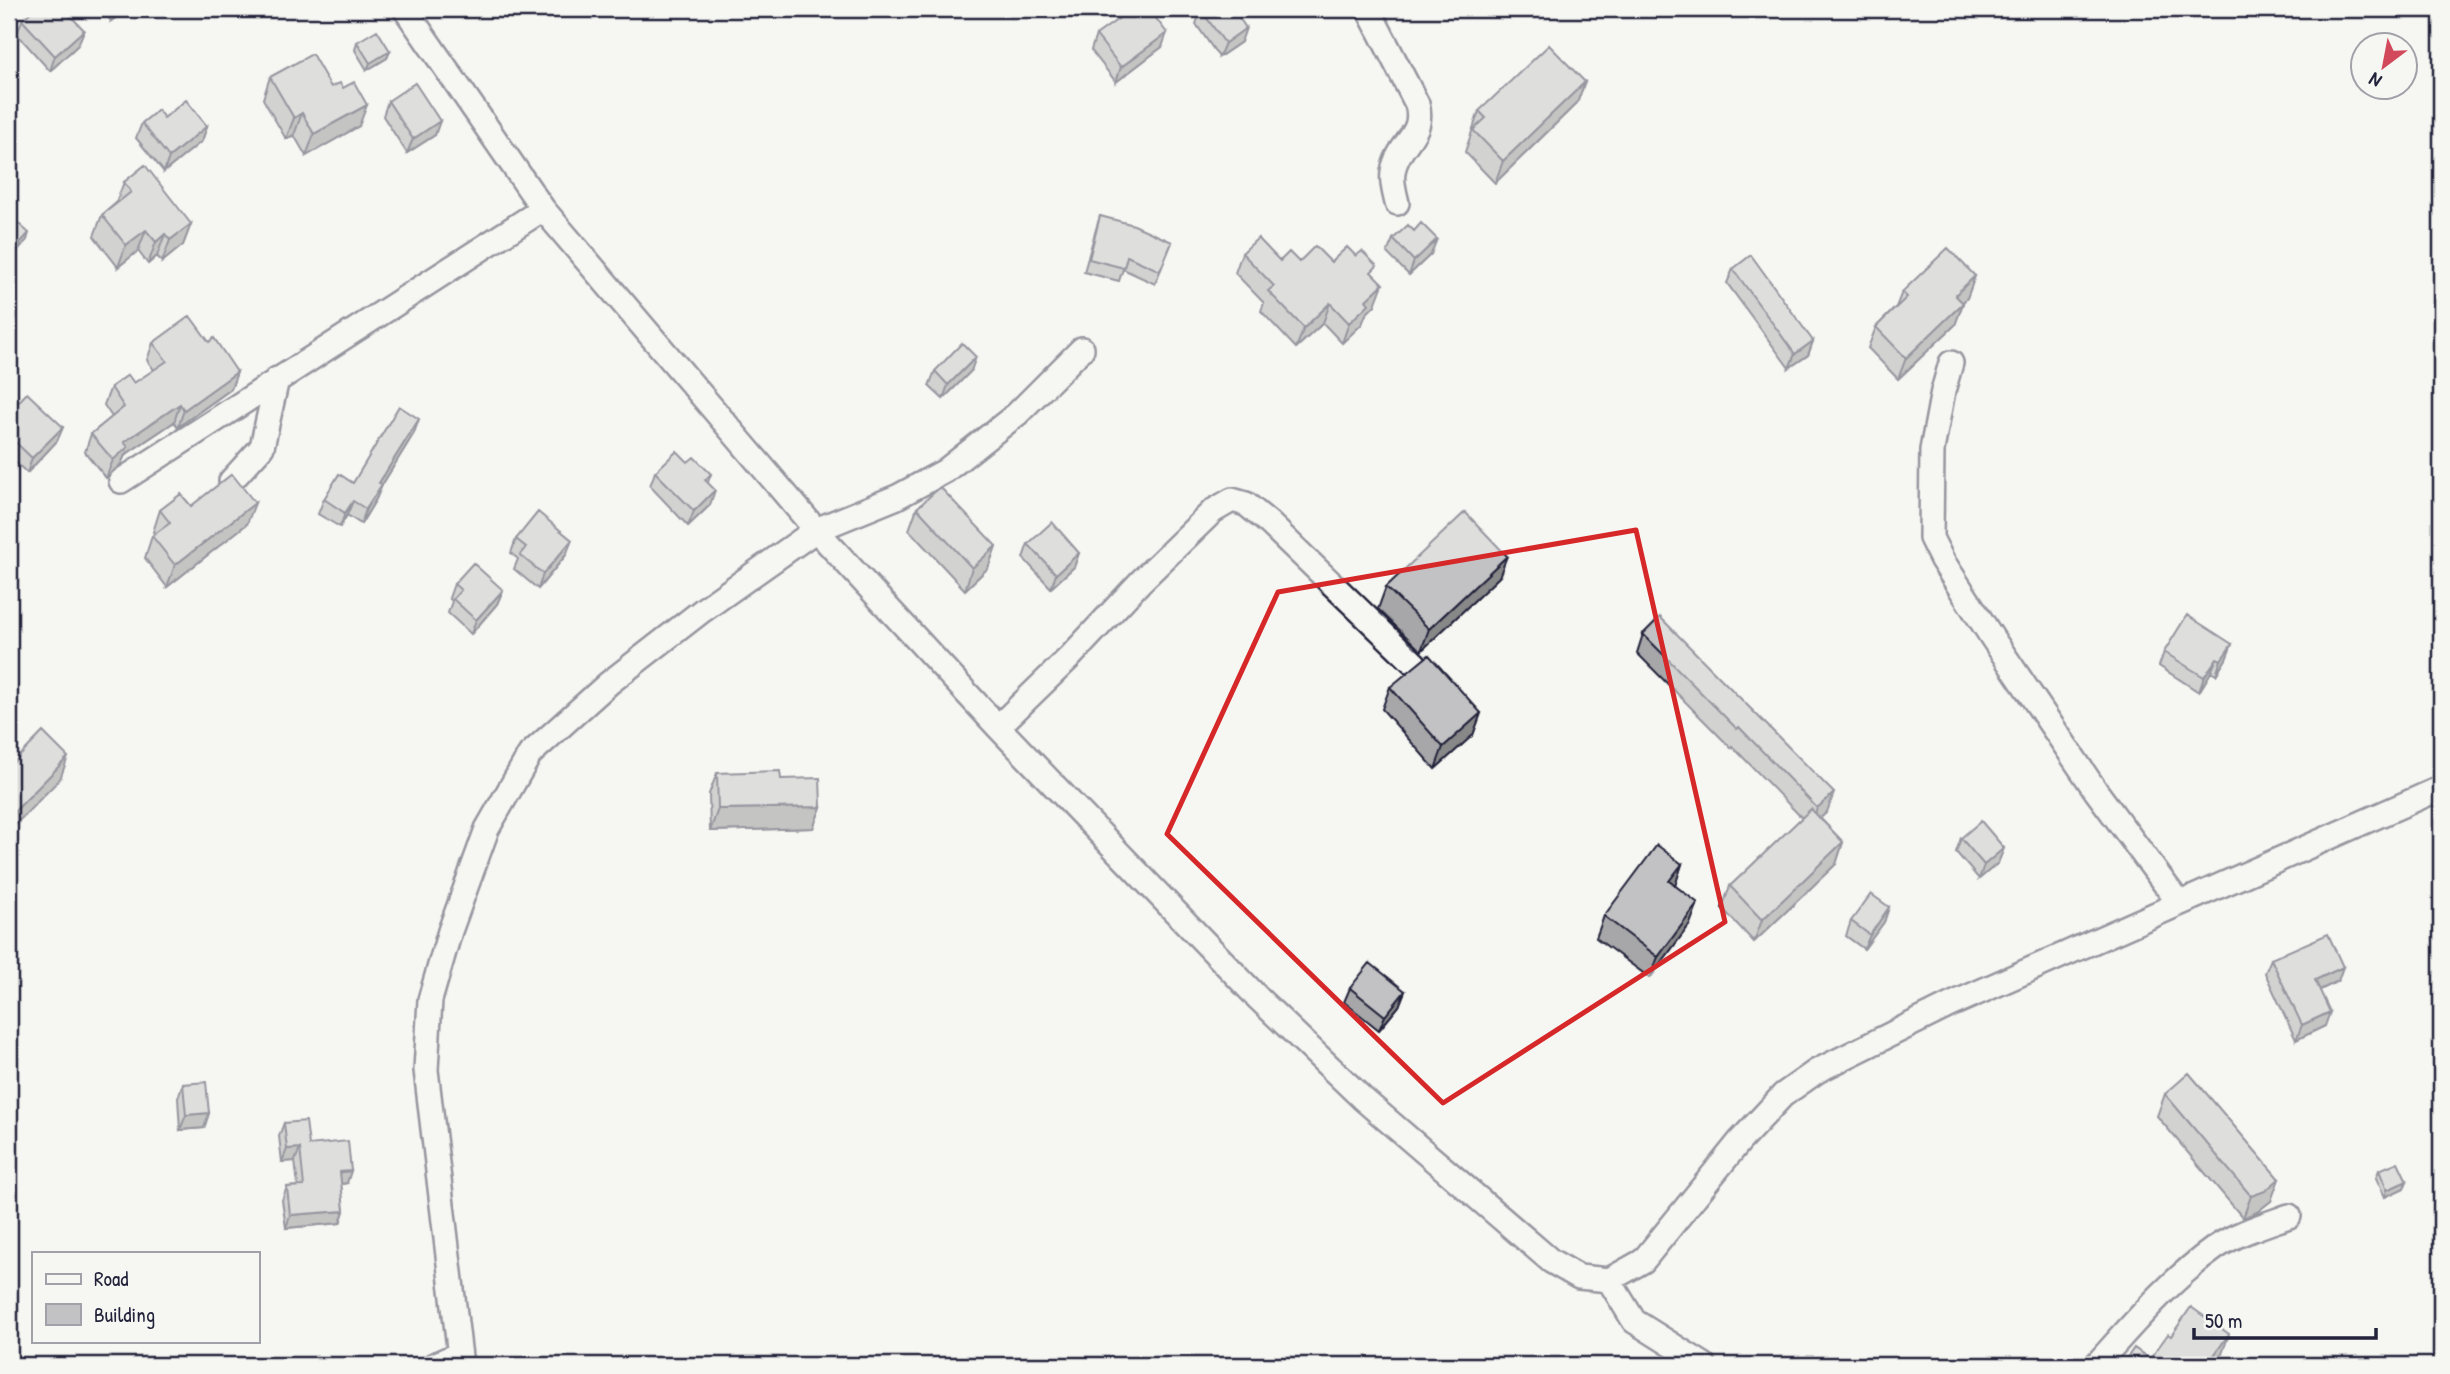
<svg xmlns="http://www.w3.org/2000/svg" width="2450" height="1374" font-family="'Patrick Hand',sans-serif">
  <rect width="100%" height="100%" fill="#f6f6f2"/>
  <filter id="ink" filterUnits="userSpaceOnUse"><feTurbulence type="fractalNoise" baseFrequency=".0143" numOctaves="2"/><feDisplacementMap in="SourceGraphic" scale="14" xChannelSelector="R" yChannelSelector="G"/><feConvolveMatrix kernelMatrix="1 2 1 2 8 2 1 2 1" color-interpolation-filters="sRGB"/></filter>
  <g filter="url(#ink)">
    <g fill="none" stroke-linecap="round" stroke-linejoin="round">
      <g stroke="#22223b" stroke-width="28">
        <path id="minor" d="M 405,9 L 543,209 L 816,530 L 998,727 L 1259,999 L 1363,1099 L 1551,1261 L 1579,1277 L 1609,1280 L 1643,1261 L 1740,1141 L 1783,1095 L 1817,1071 L 1950,1005 L 2441,788
          M 1368,9 L 1417,104 C 1425,133 1403,140 1395,164 C 1390,177 1394,190 1397,203
          M 1951,363 L 1943,391 L 1932,450 L 1931,538 L 1942,560 L 1993,639 L 2096,791 L 2179,903
          M 121,481 L 543,209
          M 231,481 L 262,447 L 277,379
          M 998,727 L 1070,657 L 1141,581 L 1213,511 L 1232,500 L 1246,504 L 1269,523 L 1415,664
          M 1609,1280 L 1634,1321 L 1704,1365
          M 434,1365 L 459,1354
          M 461,1365 L 426,1070 L 430,1000 L 450,931 L 487,829 L 530,754 L 609,683 L 703,610 L 816,530 L 897,497 L 945,471 L 1017,414 L 1082,349
          M 2096,1365 C 2133,1324 2170,1280 2215,1248 C 2237,1233 2264,1225 2289,1216"/>
      </g>
      <use href="#minor" stroke="#f6f6f2" stroke-width="23"/>
    </g>
    <path fill="#a7a7a9" stroke="#22223b" stroke-width="2" d="M 102,9 L 128,9 L 111,21 Z
      M 1201,10 L 1238,17 L 1241,42 L 1219,57 L 1196,24 Z
      M 22,20 L 84,30 L 78,45 L 50,71 L 17,34 Z
      M 1096,35 L 1162,47 L 1116,82 L 1091,50 Z
      M 357,42 L 390,51 L 387,58 L 367,70 L 355,50 Z
      M 270,77 L 331,87 L 359,126 L 306,156 L 294,135 L 286,139 L 263,99 Z
      M 1585,82 L 1577,103 L 1495,183 L 1465,152 L 1479,111 Z
      M 388,101 L 435,135 L 407,153 L 383,116 Z
      M 164,118 L 207,126 L 202,141 L 164,172 L 136,138 L 142,123 Z
      M 124,182 L 191,224 L 183,245 L 162,262 L 157,256 L 148,264 L 138,251 L 118,267 L 94,236 L 102,215 L 116,203 Z
      M 1100,216 L 1172,242 L 1155,284 L 1123,269 L 1119,281 L 1084,272 L 1096,229 Z
      M 1393,239 L 1431,254 L 1409,275 L 1387,253 Z
      M 1242,253 L 1280,261 L 1331,262 L 1374,275 L 1375,305 L 1366,314 L 1362,324 L 1342,343 L 1323,323 L 1296,348 L 1261,311 L 1264,303 L 1235,273 Z
      M 1733,269 L 1813,341 L 1808,355 L 1789,368 L 1727,283 Z
      M 1975,276 L 1967,298 L 1962,302 L 1963,303 L 1955,325 L 1898,379 L 1868,348 L 1876,327 L 1896,307 L 1902,292 Z
      M 209,342 L 237,372 L 231,389 L 178,427 L 174,422 L 125,455 L 121,464 L 106,478 L 85,452 L 91,434 L 112,417 L 104,405 L 111,387 L 134,383 L 154,370 L 147,360 L 153,343 Z
      M 935,371 L 971,371 L 943,399 L 929,386 Z
      M 9,412 L 63,427 L 57,441 L 27,473 L 9,456 Z
      M 414,433 L 382,485 L 376,499 L 361,524 L 347,515 L 340,527 L 318,514 L 324,499 L 353,483 Z
      M 688,462 L 711,474 L 708,482 L 710,505 L 688,526 L 650,486 L 655,472 Z
      M 191,506 L 247,524 L 167,587 L 145,558 L 152,536 L 155,535 L 153,532 L 160,510 Z
      M 917,508 L 996,546 L 988,568 L 965,590 L 909,530 Z
      M 516,539 L 566,555 L 538,589 L 514,569 L 518,559 L 511,553 Z
      M 1028,544 L 1079,553 L 1074,567 L 1051,588 L 1023,558 Z
      M 1499,577 L 1421,651 L 1378,609 L 1386,587 Z
      M 454,584 L 503,590 L 497,604 L 471,634 L 448,613 L 452,601 L 449,598 Z
      M 1643,634 L 1827,812 L 1820,818 L 1843,842 L 1836,864 L 1754,942 L 1722,908 L 1730,886 L 1802,818 L 1732,746 L 1731,748 L 1637,653 Z
      M 2232,644 L 2226,659 L 2216,675 L 2211,672 L 2199,692 L 2159,666 L 2164,652 Z
      M 1390,687 L 1481,713 L 1473,735 L 1435,769 L 1382,709 Z
      M 717,773 L 781,779 L 821,807 L 813,828 L 710,831 L 709,794 Z
      M 1961,838 L 2004,848 L 1998,863 L 1979,879 L 1956,852 Z
      M 1682,864 L 1675,885 L 1690,924 L 1650,978 L 1596,938 L 1604,916 Z
      M 1889,907 L 1884,922 L 1864,949 L 1846,936 L 1851,921 Z
      M 2271,959 L 2338,981 L 2320,990 L 2325,1026 L 2296,1040 L 2265,973 Z
      M 1350,988 L 1405,991 L 1399,1006 L 1379,1030 L 1344,1002 Z
      M 183,1084 L 209,1113 L 204,1128 L 180,1130 L 178,1098 Z
      M 2165,1094 L 2271,1201 L 2257,1212 L 2243,1218 L 2157,1116 Z
      M 284,1123 L 309,1145 L 347,1183 L 341,1184 L 344,1211 L 340,1223 L 286,1228 L 282,1200 L 287,1187 L 298,1186 L 295,1161 L 282,1162 L 279,1136 Z
      M 2379,1170 L 2407,1181 L 2404,1188 L 2385,1197 L 2376,1178 Z"/>
    <path fill="#888889" stroke="#22223b" stroke-width="2" d="M 116,9 L 128,9 L 111,21 Z
      M 1246,28 L 1241,42 L 1219,57 L 1225,43 Z
      M 84,30 L 78,45 L 50,71 L 55,56 Z
      M 1167,33 L 1162,47 L 1116,82 L 1121,67 Z
      M 390,51 L 387,58 L 367,70 L 370,63 Z
      M 1585,82 L 1577,103 L 1495,183 L 1503,161 Z
      M 367,105 L 359,126 L 306,156 L 314,134 Z
      M 302,113 L 294,135 L 286,139 L 294,118 Z
      M 440,121 L 435,135 L 407,153 L 413,139 Z
      M 207,126 L 202,141 L 164,172 L 169,157 Z
      M 191,224 L 183,245 L 162,262 L 170,240 Z
      M 146,230 L 138,251 L 118,267 L 126,245 Z
      M 29,233 L 27,240 L 9,260 L 9,255 Z
      M 165,234 L 157,256 L 148,264 L 156,242 Z
      M 1437,239 L 1431,254 L 1409,275 L 1414,261 Z
      M 1975,276 L 1967,298 L 1948,317 L 1955,295 Z
      M 1383,284 L 1375,305 L 1366,314 L 1362,324 L 1342,343 L 1349,323 L 1366,300 Z
      M 1330,303 L 1323,323 L 1296,348 L 1304,328 Z
      M 1963,303 L 1955,325 L 1898,379 L 1906,358 Z
      M 1813,341 L 1808,355 L 1789,368 L 1795,354 Z
      M 976,357 L 971,371 L 943,399 L 948,385 Z
      M 237,372 L 231,389 L 178,427 L 184,410 Z
      M 180,404 L 174,422 L 125,455 L 121,464 L 106,478 L 113,460 L 124,442 Z
      M 419,419 L 414,433 L 382,485 L 376,499 L 361,524 L 366,509 L 379,483 Z
      M 63,427 L 57,441 L 27,473 L 32,458 Z
      M 715,490 L 710,505 L 688,526 L 694,511 Z
      M 353,501 L 347,515 L 340,527 L 345,513 Z
      M 255,503 L 247,524 L 167,587 L 175,565 Z
      M 572,540 L 566,555 L 538,589 L 543,574 Z
      M 996,546 L 988,568 L 965,590 L 972,568 Z
      M 1079,553 L 1074,567 L 1051,588 L 1056,574 Z
      M 1507,556 L 1499,577 L 1421,651 L 1429,629 Z
      M 503,590 L 497,604 L 471,634 L 476,620 Z
      M 2232,644 L 2226,659 L 2216,675 L 2221,660 Z
      M 2217,658 L 2211,672 L 2199,692 L 2204,677 Z
      M 1481,713 L 1473,735 L 1435,769 L 1443,747 Z
      M 68,757 L 60,779 L 9,831 L 9,820 L 11,815 Z
      M 1834,793 L 1827,812 L 1811,827 L 1817,808 Z
      M 821,807 L 813,828 L 710,831 L 718,809 Z
      M 1843,842 L 1836,864 L 1754,942 L 1762,920 Z
      M 2004,848 L 1998,863 L 1979,879 L 1984,865 Z
      M 1682,864 L 1675,886 L 1669,881 Z
      M 1698,903 L 1690,924 L 1650,978 L 1658,957 Z
      M 1889,907 L 1884,922 L 1864,949 L 1870,935 Z
      M 2343,967 L 2338,981 L 2310,995 L 2315,980 Z
      M 1405,991 L 1399,1006 L 1379,1030 L 1385,1016 Z
      M 2330,1012 L 2325,1026 L 2296,1040 L 2302,1025 Z
      M 209,1113 L 204,1128 L 180,1130 L 186,1115 Z
      M 300,1148 L 295,1161 L 282,1162 L 287,1149 Z
      M 351,1171 L 347,1183 L 336,1185 L 340,1172 Z
      M 2279,1179 L 2271,1201 L 2257,1212 L 2243,1218 L 2251,1196 Z
      M 2407,1181 L 2404,1188 L 2385,1197 L 2387,1190 Z
      M 344,1211 L 340,1223 L 286,1228 L 290,1215 Z
      M 2229,1334 L 2222,1354 L 2214,1365 L 2207,1365 Z"/>
    <path fill="#c2c2c4" stroke="#22223b" stroke-width="2" d="M 34,9 L 43,9 L 45,11 L 48,9 L 64,9 L 84,30 L 55,56 L 22,20 Z
      M 1132,9 L 1149,9 L 1167,33 L 1121,67 L 1096,35 Z
      M 1202,9 L 1241,9 L 1236,13 L 1246,28 L 1225,43 L 1201,10 Z
      M 377,30 L 390,51 L 370,63 L 357,42 Z
      M 1549,45 L 1585,82 L 1503,161 L 1473,130 L 1486,118 L 1479,111 Z
      M 312,54 L 331,87 L 340,83 L 343,88 L 354,82 L 367,105 L 314,134 L 302,113 L 294,118 L 270,77 Z
      M 415,83 L 440,121 L 413,139 L 388,101 Z
      M 186,100 L 207,126 L 169,157 L 142,123 L 158,110 L 164,118 Z
      M 145,165 L 191,224 L 170,240 L 165,234 L 156,242 L 146,230 L 126,245 L 102,215 L 131,192 L 124,182 Z
      M 9,215 L 29,233 L 9,255 Z
      M 1100,216 L 1134,225 L 1172,242 L 1160,271 L 1127,256 L 1124,268 L 1089,259 Z
      M 1421,223 L 1437,239 L 1414,261 L 1393,239 L 1408,225 L 1414,231 Z
      M 1258,238 L 1280,261 L 1289,252 L 1299,262 L 1315,246 L 1331,262 L 1347,247 L 1356,256 L 1362,251 L 1377,266 L 1371,272 L 1383,284 L 1366,300 L 1369,304 L 1349,323 L 1330,303 L 1304,328 L 1268,291 L 1274,286 L 1242,253 Z
      M 1948,248 L 1975,276 L 1955,295 L 1963,303 L 1906,358 L 1876,327 L 1907,297 L 1902,292 Z
      M 1751,255 L 1813,341 L 1795,354 L 1733,269 Z
      M 190,316 L 209,342 L 214,338 L 237,372 L 184,410 L 180,404 L 124,442 L 128,447 L 113,460 L 91,434 L 124,407 L 111,387 L 128,375 L 134,383 L 167,361 L 153,343 Z
      M 962,343 L 976,357 L 948,385 L 935,371 Z
      M 27,393 L 63,427 L 32,458 L 9,436 L 9,412 Z
      M 399,406 L 419,419 L 379,483 L 382,484 L 366,509 L 353,501 L 345,513 L 324,499 L 339,474 L 353,483 Z
      M 677,451 L 688,462 L 694,457 L 711,474 L 705,480 L 715,490 L 694,511 L 655,472 Z
      M 232,474 L 255,503 L 175,565 L 152,536 L 170,523 L 160,510 L 181,494 L 191,506 Z
      M 940,487 L 996,546 L 972,568 L 917,508 Z
      M 538,512 L 572,540 L 543,574 L 520,555 L 526,547 L 516,539 Z
      M 1465,512 L 1507,556 L 1429,629 L 1386,587 Z
      M 1052,522 L 1079,553 L 1056,574 L 1028,544 Z
      M 473,563 L 503,590 L 476,620 L 453,599 L 461,590 L 454,584 Z
      M 2187,615 L 2232,644 L 2221,660 L 2217,658 L 2204,677 L 2164,652 Z
      M 1660,617 L 1834,793 L 1817,808 L 1739,727 L 1737,729 L 1643,634 Z
      M 1429,655 L 1481,713 L 1443,747 L 1390,687 Z
      M 43,732 L 68,757 L 11,815 L 9,813 L 9,767 Z
      M 780,771 L 781,779 L 820,778 L 821,807 L 718,809 L 717,773 Z
      M 1811,809 L 1843,842 L 1762,920 L 1730,886 Z
      M 1981,821 L 2004,848 L 1984,865 L 1961,838 Z
      M 1657,845 L 1682,864 L 1669,881 L 1698,903 L 1658,957 L 1604,916 Z
      M 1871,894 L 1889,907 L 1870,935 L 1851,921 Z
      M 2328,934 L 2343,967 L 2315,980 L 2330,1012 L 2302,1025 L 2271,959 Z
      M 1370,963 L 1405,991 L 1385,1016 L 1350,988 Z
      M 2189,1073 L 2279,1179 L 2265,1191 L 2251,1196 L 2165,1094 Z
      M 206,1082 L 209,1113 L 186,1115 L 183,1084 Z
      M 306,1121 L 309,1145 L 348,1141 L 351,1171 L 340,1172 L 344,1211 L 290,1215 L 287,1187 L 304,1186 L 300,1148 L 287,1149 L 284,1123 Z
      M 2398,1162 L 2407,1181 L 2387,1190 L 2379,1170 Z
      M 2191,1307 L 2229,1334 L 2207,1365 L 2122,1365 L 2134,1348 L 2150,1359 L 2168,1334 L 2171,1336 Z"/>
  </g>
  <path d="M0 0H2450V1374H0ZM 1636,530 L 1725,922 L 1443,1103 L 1167,834 L 1278,592 Z" fill="#f6f6f2" fill-opacity=".55" fill-rule="evenodd"/>
  <path fill="none" stroke="#d62828" stroke-width="5" stroke-linejoin="round" d="M 1636,530 L 1725,922 L 1443,1103 L 1167,834 L 1278,592 Z"/>
  <rect width="2450" height="1374" fill="none" stroke="#f6f6f2" stroke-width="35"/>
  <rect x="18" y="18" width="2415" height="1339" fill="none" stroke="#22223b" stroke-width="2.5" filter="url(#ink)"/>
  <rect x="32" y="1252" width="228" height="91" fill="#f6f6f2" stroke="#a1a1a9" stroke-width="2"/>
  <rect x="46" y="1274" width="35" height="10" fill="#f6f6f2" stroke="#a1a1a9" stroke-width="2"/>
  <text x="94" y="1286" font-size="21" fill="#22223b">Road</text>
  <rect x="46" y="1304" width="35" height="21" fill="#c2c2c4" stroke="#a1a1a9" stroke-width="2"/>
  <text x="94" y="1322" font-size="21" fill="#22223b">Building</text>
  <g transform="translate(2384 66) rotate(212)"><circle r="33" fill="#f6f6f2" stroke="#a1a1a9" stroke-width="2"/>
  <path d="M0-5L12 26L0 18L-12 26Z" fill="#d1495b"/>
  <text y="-10" font-size="19" font-weight="bold" text-anchor="middle" fill="#22223b">N</text>
  </g>
  <path d="M2194 1328v10h182v-10" fill="none" stroke="#22223b" stroke-width="3.5"/>
  <text x="2205" y="1328" font-size="21" fill="#22223b" stroke="#f6f6f2" stroke-width="5" paint-order="stroke">50 m</text>
</svg>
